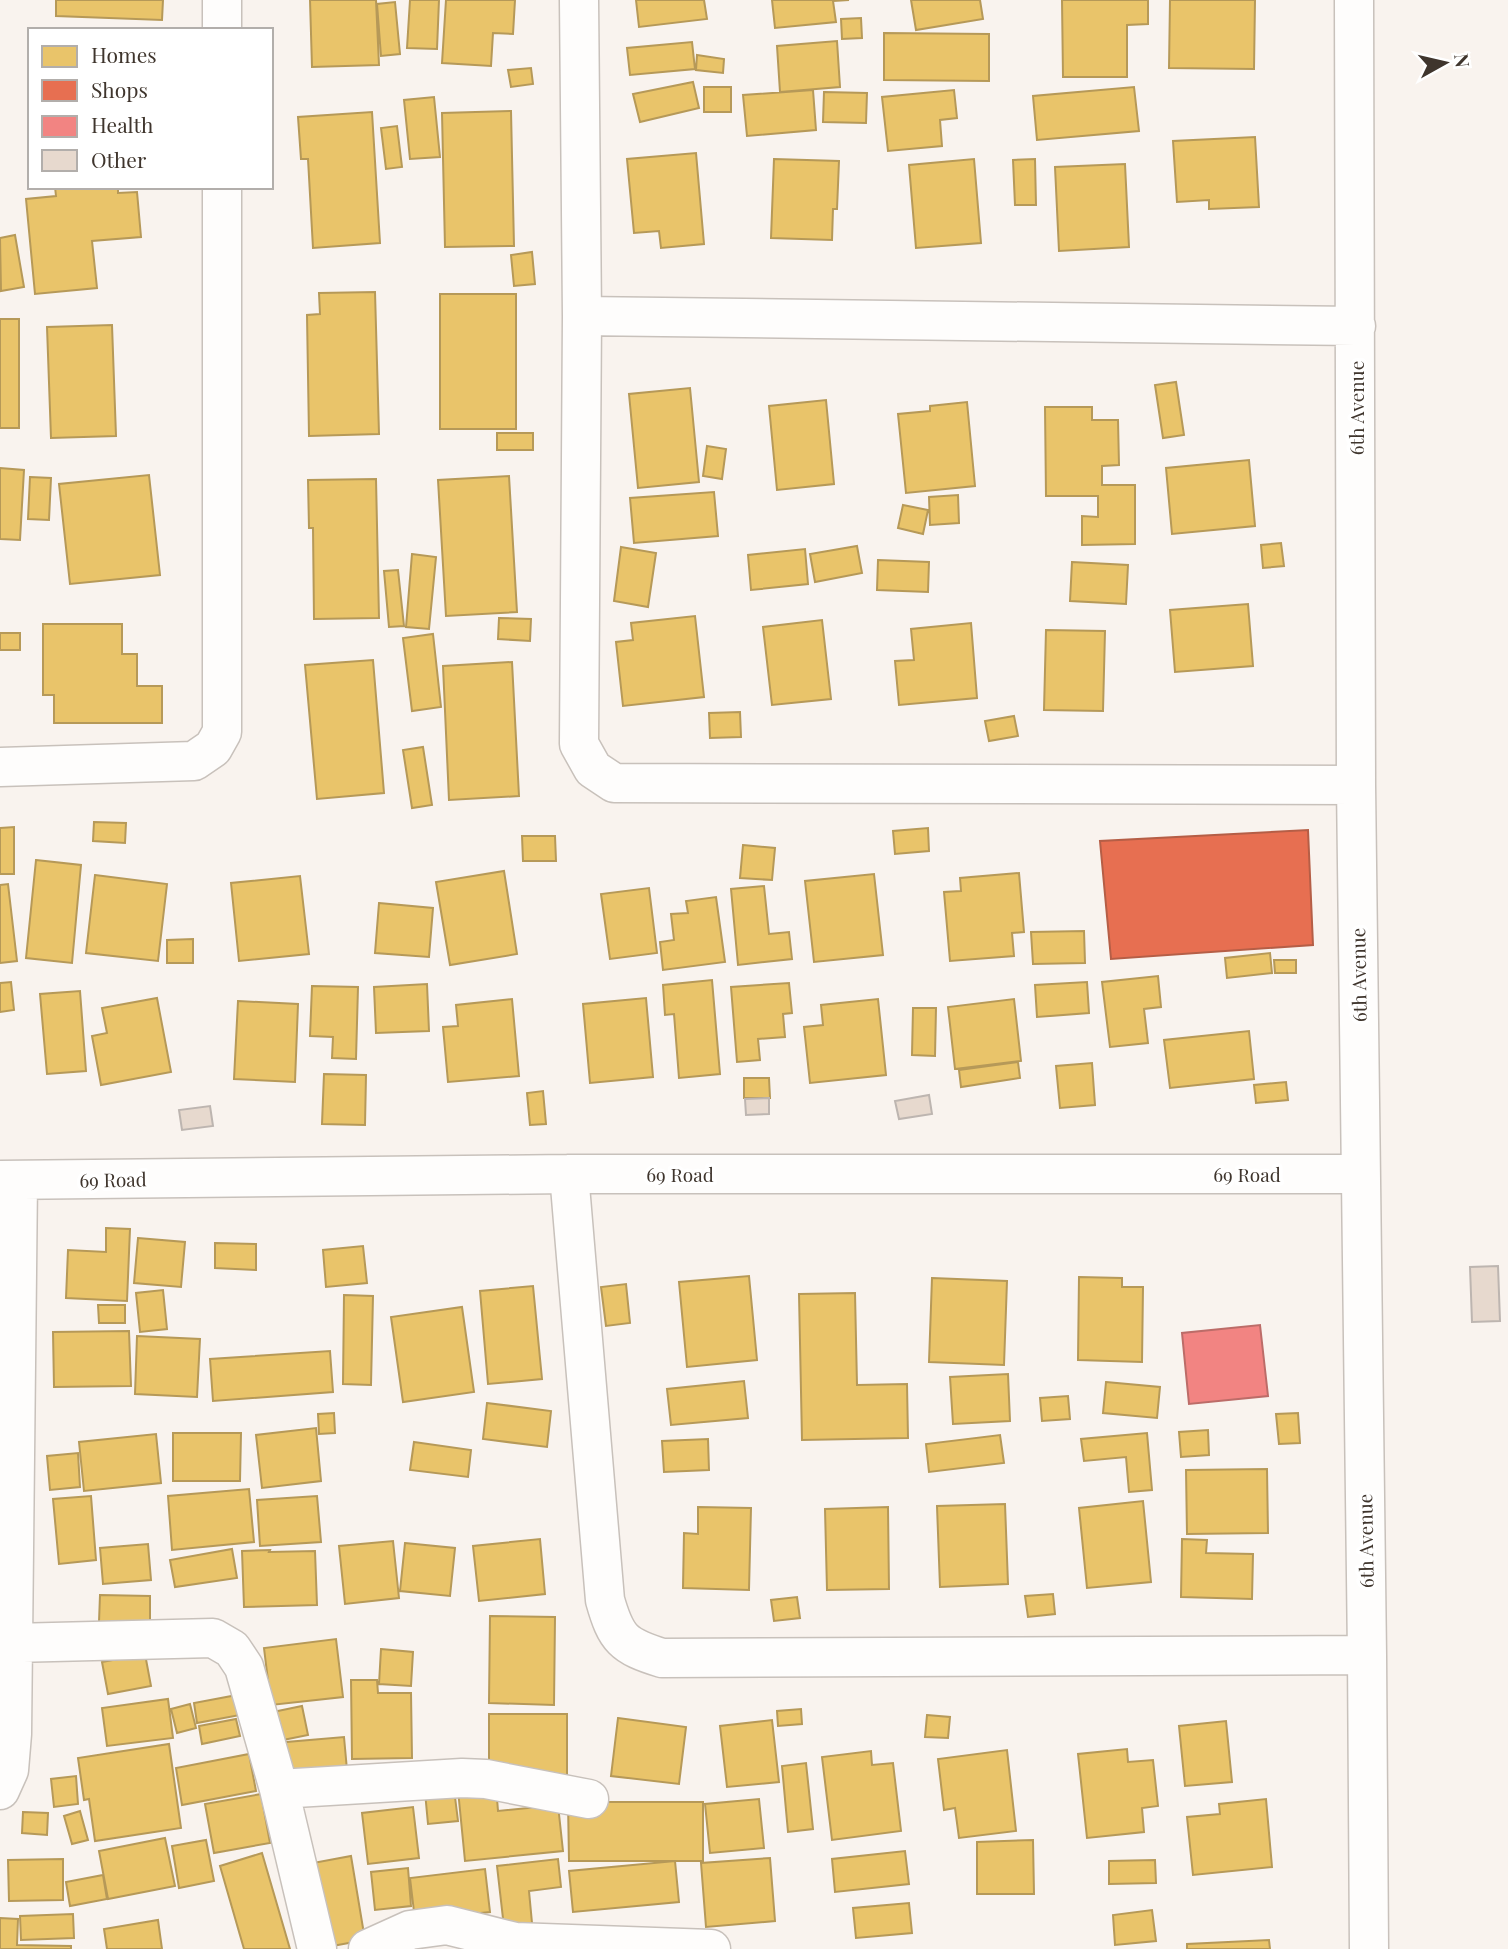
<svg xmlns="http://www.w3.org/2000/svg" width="1508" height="1949" font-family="'Playfair Display',serif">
  <rect width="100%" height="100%" fill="#f9f3ee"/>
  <path fill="#e9c46a" stroke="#b69958" stroke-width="2" d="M 56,0 L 163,0 L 162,20 L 56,16 Z
    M 310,0 L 376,0 L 379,65 L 312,67 Z
    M 410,0 L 439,0 L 437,49 L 407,48 Z
    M 446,0 L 515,0 L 513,34 L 493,33 L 491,66 L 442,63 Z
    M 636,0 L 704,0 L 707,19 L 639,27 Z
    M 772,0 L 849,0 L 833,1 L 836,22 L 775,28 Z
    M 911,0 L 980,0 L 983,19 L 916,30 Z
    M 1062,0 L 1148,0 L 1148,24 L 1127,25 L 1127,77 L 1063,77 Z
    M 1170,0 L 1255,0 L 1254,69 L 1169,68 Z
    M 395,2 L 400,54 L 381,56 L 377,4 Z
    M 861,18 L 862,38 L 842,39 L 841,19 Z
    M 884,33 L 989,34 L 989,81 L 884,80 Z
    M 837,41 L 840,87 L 780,92 L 777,46 Z
    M 692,42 L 695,69 L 630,75 L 627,48 Z
    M 697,55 L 724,59 L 723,73 L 696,70 Z
    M 531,68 L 533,84 L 511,87 L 508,70 Z
    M 693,82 L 699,108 L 640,122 L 633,94 Z
    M 704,87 L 731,87 L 731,112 L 704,112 Z
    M 1134,87 L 1139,131 L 1037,140 L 1033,96 Z
    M 813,90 L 816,130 L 747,136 L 743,95 Z
    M 954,90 L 957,118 L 940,120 L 942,146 L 888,151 L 882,97 Z
    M 824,92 L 867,93 L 866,123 L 823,122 Z
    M 434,97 L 440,157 L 410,159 L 404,100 Z
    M 511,111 L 514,246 L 445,247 L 442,113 Z
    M 372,112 L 380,243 L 313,248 L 308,159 L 301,159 L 298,117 Z
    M 397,126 L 402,167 L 386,169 L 381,128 Z
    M 1255,137 L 1259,207 L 1209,209 L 1209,200 L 1177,202 L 1173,141 Z
    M 696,153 L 704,244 L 661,248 L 659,231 L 634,233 L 627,159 Z
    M 774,159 L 839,161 L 837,209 L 833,209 L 832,240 L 771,238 Z
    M 974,159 L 981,243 L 916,248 L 909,165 Z
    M 1035,159 L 1036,205 L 1015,205 L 1013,160 Z
    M 1125,164 L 1129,247 L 1059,251 L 1055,167 Z
    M 55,187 L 118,187 L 118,193 L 137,192 L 141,237 L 92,241 L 97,288 L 35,294 L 26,199 L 56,196 Z
    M 15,235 L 24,287 L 1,291 L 0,238 Z
    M 532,252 L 535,284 L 514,286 L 511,255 Z
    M 375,292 L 379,434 L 309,436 L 307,315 L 320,314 L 319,293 Z
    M 440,294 L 516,294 L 516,429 L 440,429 Z
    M 0,319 L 19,319 L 19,428 L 0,428 Z
    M 112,325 L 116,436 L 51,438 L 47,327 Z
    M 1176,382 L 1184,435 L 1163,438 L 1155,385 Z
    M 690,388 L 699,482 L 638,488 L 629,394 Z
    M 826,400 L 834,484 L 777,490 L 769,406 Z
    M 967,402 L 975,486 L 906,493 L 898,414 L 930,411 L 930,406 Z
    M 1045,407 L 1092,407 L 1092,420 L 1118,420 L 1119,465 L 1102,466 L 1102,485 L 1135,485 L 1135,544 L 1082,545 L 1082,516 L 1098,517 L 1098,496 L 1046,496 Z
    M 497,433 L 533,433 L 533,450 L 497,450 Z
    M 707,446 L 726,449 L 722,479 L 703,476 Z
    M 1249,460 L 1255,526 L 1172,534 L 1166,468 Z
    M 0,468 L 24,470 L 20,540 L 0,539 Z
    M 149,475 L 160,575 L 70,584 L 59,484 Z
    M 509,476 L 517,612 L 446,616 L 438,480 Z
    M 30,477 L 51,478 L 49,520 L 28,519 Z
    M 376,479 L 379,618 L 314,619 L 313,528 L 309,528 L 308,480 Z
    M 714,492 L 718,536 L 634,543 L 630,498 Z
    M 958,495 L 959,523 L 930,525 L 929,497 Z
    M 903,505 L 928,510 L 923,534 L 898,528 Z
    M 1281,543 L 1284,566 L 1263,568 L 1261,545 Z
    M 857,546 L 862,573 L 815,582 L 810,554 Z
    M 621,547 L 656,553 L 648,607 L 614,601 Z
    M 805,549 L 808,584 L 751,590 L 748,555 Z
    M 412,554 L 436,557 L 429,629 L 406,627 Z
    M 878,560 L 929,562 L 928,592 L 877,590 Z
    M 1072,562 L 1128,565 L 1126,604 L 1070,601 Z
    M 398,570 L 404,626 L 389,627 L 384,571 Z
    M 1248,604 L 1253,666 L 1175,672 L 1170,610 Z
    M 695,616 L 704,697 L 623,706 L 616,642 L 633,640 L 631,623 Z
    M 499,618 L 531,619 L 530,641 L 498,639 Z
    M 822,620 L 831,699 L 772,705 L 763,627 Z
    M 971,623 L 977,698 L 899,705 L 895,661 L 914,660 L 911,629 Z
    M 43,624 L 122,624 L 122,654 L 137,654 L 137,686 L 162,686 L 162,723 L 54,723 L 54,695 L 43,695 Z
    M 1046,630 L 1105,631 L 1103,711 L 1044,710 Z
    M 0,633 L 20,633 L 20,650 L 0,650 Z
    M 433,634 L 441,707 L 412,711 L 403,638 Z
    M 373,660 L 384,793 L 317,799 L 305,665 Z
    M 512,662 L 519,796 L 449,800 L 443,666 Z
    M 740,712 L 741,737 L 710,738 L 709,713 Z
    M 1014,716 L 1018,736 L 989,741 L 985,721 Z
    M 423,747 L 432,805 L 412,808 L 403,750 Z
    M 94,822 L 126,823 L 125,843 L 93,841 Z
    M 14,827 L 14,874 L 0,874 L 0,828 Z
    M 928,828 L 929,851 L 895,854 L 893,831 Z
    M 522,836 L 555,836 L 556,861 L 523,861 Z
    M 743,845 L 775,848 L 772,880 L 740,878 Z
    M 36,860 L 81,865 L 72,963 L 26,958 Z
    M 504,871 L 517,954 L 450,965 L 436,882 Z
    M 1019,873 L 1024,932 L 1012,933 L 1014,956 L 950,961 L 944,892 L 961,891 L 960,878 Z
    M 874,874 L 883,955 L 814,962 L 805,881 Z
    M 95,875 L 167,884 L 158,961 L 86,953 Z
    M 300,876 L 309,954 L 239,961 L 231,883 Z
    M 8,884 L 17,961 L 0,963 L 0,885 Z
    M 764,886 L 769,934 L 789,932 L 792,959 L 738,965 L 731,889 Z
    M 649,888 L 657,953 L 610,959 L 601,894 Z
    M 716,897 L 725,962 L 663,970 L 660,942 L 674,940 L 671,914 L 688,913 L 686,901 Z
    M 379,903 L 433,908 L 429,957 L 375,953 Z
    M 1084,931 L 1085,963 L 1033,964 L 1031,932 Z
    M 193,939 L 193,963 L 167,963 L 167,940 Z
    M 1270,953 L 1272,973 L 1227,978 L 1225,958 Z
    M 1274,960 L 1296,960 L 1296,973 L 1275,973 Z
    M 1158,976 L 1161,1007 L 1144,1009 L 1148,1043 L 1110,1047 L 1102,982 Z
    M 712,980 L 720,1074 L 679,1078 L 674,1014 L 665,1015 L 663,985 Z
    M 11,982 L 14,1010 L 0,1012 L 0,983 Z
    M 1087,982 L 1089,1013 L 1037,1017 L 1035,985 Z
    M 789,983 L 792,1013 L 783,1014 L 785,1037 L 758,1039 L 760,1060 L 737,1062 L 731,987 Z
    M 427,984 L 429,1031 L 376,1033 L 374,987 Z
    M 312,986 L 358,987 L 356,1059 L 332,1058 L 333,1037 L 310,1036 Z
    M 80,991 L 86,1071 L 47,1074 L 40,994 Z
    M 157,998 L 171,1072 L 101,1085 L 92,1036 L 107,1033 L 102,1008 Z
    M 646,998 L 653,1077 L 590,1083 L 583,1004 Z
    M 512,999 L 519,1076 L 448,1082 L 443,1027 L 458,1026 L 456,1005 Z
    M 878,999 L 886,1075 L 810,1083 L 804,1027 L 823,1025 L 821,1005 Z
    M 1014,999 L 1021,1061 L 955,1069 L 948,1007 Z
    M 238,1001 L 298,1004 L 295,1082 L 234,1079 Z
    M 913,1008 L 936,1008 L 935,1056 L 912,1055 Z
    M 1249,1031 L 1254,1079 L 1170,1088 L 1164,1040 Z
    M 1018,1062 L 1020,1078 L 961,1087 L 959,1070 Z
    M 1092,1063 L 1095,1105 L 1060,1108 L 1056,1066 Z
    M 324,1074 L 366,1075 L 365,1125 L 322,1124 Z
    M 744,1078 L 769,1078 L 770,1098 L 744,1098 Z
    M 1286,1082 L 1288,1100 L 1256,1103 L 1254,1085 Z
    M 543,1091 L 546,1124 L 530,1125 L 527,1093 Z
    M 106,1228 L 130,1229 L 127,1301 L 66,1298 L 68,1250 L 106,1252 Z
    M 138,1238 L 185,1242 L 181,1287 L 134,1283 Z
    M 215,1243 L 256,1244 L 256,1270 L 215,1268 Z
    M 363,1246 L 367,1283 L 326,1287 L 323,1250 Z
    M 749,1276 L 757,1360 L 687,1367 L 679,1282 Z
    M 1079,1277 L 1122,1278 L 1122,1287 L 1143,1287 L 1142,1362 L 1078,1360 Z
    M 932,1278 L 1007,1281 L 1004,1365 L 929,1362 Z
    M 626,1284 L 630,1323 L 606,1326 L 601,1287 Z
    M 533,1286 L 542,1379 L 488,1384 L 480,1291 Z
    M 163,1290 L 167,1329 L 140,1332 L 136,1293 Z
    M 855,1293 L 857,1385 L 907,1384 L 908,1438 L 802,1440 L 799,1294 Z
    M 344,1295 L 373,1296 L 371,1385 L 343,1384 Z
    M 98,1305 L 125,1305 L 125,1323 L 99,1323 Z
    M 462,1307 L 474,1392 L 403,1402 L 391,1317 Z
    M 129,1331 L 131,1386 L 54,1387 L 53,1332 Z
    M 137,1336 L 200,1339 L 197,1397 L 135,1394 Z
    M 330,1351 L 333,1392 L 213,1401 L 210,1359 Z
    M 1008,1374 L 1010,1421 L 953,1424 L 950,1377 Z
    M 744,1381 L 748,1418 L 671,1425 L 667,1389 Z
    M 1106,1382 L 1160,1387 L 1157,1418 L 1103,1413 Z
    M 1068,1396 L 1070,1419 L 1042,1421 L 1040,1398 Z
    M 487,1403 L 551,1411 L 547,1447 L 483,1439 Z
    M 334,1413 L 335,1433 L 319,1434 L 318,1414 Z
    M 1298,1413 L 1300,1443 L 1279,1444 L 1276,1414 Z
    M 316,1428 L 321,1481 L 262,1488 L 256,1435 Z
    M 1208,1430 L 1209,1455 L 1181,1457 L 1179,1432 Z
    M 173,1433 L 241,1433 L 240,1481 L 173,1481 Z
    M 1147,1433 L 1152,1490 L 1129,1492 L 1126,1457 L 1084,1461 L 1081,1439 Z
    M 156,1434 L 161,1483 L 84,1491 L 79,1442 Z
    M 1000,1435 L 1004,1463 L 929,1472 L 926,1444 Z
    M 708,1439 L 709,1470 L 664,1472 L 662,1441 Z
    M 414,1442 L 471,1450 L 468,1477 L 410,1470 Z
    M 78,1453 L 80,1487 L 50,1490 L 47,1456 Z
    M 1267,1469 L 1268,1533 L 1187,1534 L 1186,1470 Z
    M 249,1489 L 254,1542 L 172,1550 L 168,1496 Z
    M 91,1496 L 96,1560 L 59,1564 L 53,1499 Z
    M 317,1496 L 321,1542 L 260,1546 L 257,1500 Z
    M 1143,1501 L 1151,1582 L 1087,1588 L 1079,1508 Z
    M 1005,1504 L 1008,1584 L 940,1587 L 937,1506 Z
    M 698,1507 L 751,1508 L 749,1590 L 683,1588 L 684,1533 L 698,1534 Z
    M 888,1507 L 889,1589 L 827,1590 L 825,1509 Z
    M 540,1539 L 545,1594 L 479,1601 L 473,1546 Z
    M 1182,1539 L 1207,1540 L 1206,1553 L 1253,1554 L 1252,1599 L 1181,1597 Z
    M 393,1541 L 399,1598 L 345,1604 L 339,1546 Z
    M 405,1543 L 455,1548 L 450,1596 L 400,1591 Z
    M 148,1544 L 151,1580 L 103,1584 L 100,1548 Z
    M 232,1549 L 237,1578 L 175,1587 L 170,1560 Z
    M 270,1550 L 269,1552 L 315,1551 L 317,1605 L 244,1607 L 242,1551 Z
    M 1053,1594 L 1055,1614 L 1028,1617 L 1025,1596 Z
    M 100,1595 L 150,1596 L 150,1623 L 99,1622 Z
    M 797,1597 L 800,1618 L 774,1621 L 771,1600 Z
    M 490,1616 L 555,1617 L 554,1705 L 489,1703 Z
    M 336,1639 L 343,1697 L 271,1705 L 264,1648 Z
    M 381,1649 L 413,1652 L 411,1686 L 379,1684 Z
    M 145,1654 L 151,1686 L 108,1694 L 102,1662 Z
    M 351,1680 L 377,1680 L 378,1693 L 411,1693 L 412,1758 L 352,1759 Z
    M 237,1695 L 240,1715 L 197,1723 L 194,1703 Z
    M 168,1699 L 173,1738 L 107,1746 L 102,1708 Z
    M 190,1704 L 196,1728 L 177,1733 L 171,1709 Z
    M 302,1706 L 308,1735 L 273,1742 L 268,1713 Z
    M 801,1709 L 802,1724 L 778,1726 L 777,1711 Z
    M 489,1714 L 567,1714 L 567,1776 L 489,1776 Z
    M 927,1715 L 950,1717 L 948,1738 L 925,1737 Z
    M 618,1718 L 686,1727 L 679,1784 L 611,1776 Z
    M 236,1719 L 240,1736 L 202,1744 L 199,1726 Z
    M 772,1720 L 779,1782 L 727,1787 L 720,1726 Z
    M 1226,1721 L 1232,1782 L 1185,1786 L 1179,1726 Z
    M 344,1737 L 347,1770 L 278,1776 L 275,1743 Z
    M 169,1744 L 181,1828 L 95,1841 L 89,1799 L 84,1800 L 78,1758 Z
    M 1127,1749 L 1128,1762 L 1153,1760 L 1158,1806 L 1142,1808 L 1144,1832 L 1087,1838 L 1078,1754 Z
    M 1007,1750 L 1016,1831 L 959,1838 L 955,1808 L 944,1810 L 938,1759 Z
    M 871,1751 L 872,1765 L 893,1763 L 901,1831 L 832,1840 L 822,1757 Z
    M 249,1754 L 256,1791 L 182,1805 L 176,1768 Z
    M 806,1763 L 813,1829 L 788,1832 L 782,1766 Z
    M 76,1776 L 78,1804 L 54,1807 L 51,1779 Z
    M 496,1786 L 498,1811 L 558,1805 L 563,1851 L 465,1861 L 458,1790 Z
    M 454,1789 L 458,1821 L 428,1824 L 425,1792 Z
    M 261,1794 L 270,1843 L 214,1853 L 205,1804 Z
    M 759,1799 L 764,1848 L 710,1853 L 705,1804 Z
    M 1266,1799 L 1272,1867 L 1193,1875 L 1187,1817 L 1220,1814 L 1219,1804 Z
    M 568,1802 L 703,1802 L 703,1861 L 569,1861 Z
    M 413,1807 L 419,1858 L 368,1864 L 362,1813 Z
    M 80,1811 L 88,1840 L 72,1844 L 64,1816 Z
    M 23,1812 L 48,1813 L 47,1835 L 22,1833 Z
    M 165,1838 L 175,1886 L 108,1899 L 99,1851 Z
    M 206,1840 L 214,1881 L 179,1888 L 172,1846 Z
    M 1033,1840 L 1034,1894 L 977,1894 L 977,1842 Z
    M 905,1851 L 909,1884 L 835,1892 L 832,1859 Z
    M 262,1853 L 290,1949 L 244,1949 L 220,1866 Z
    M 351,1856 L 365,1940 L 327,1947 L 313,1863 Z
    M 770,1858 L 775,1921 L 706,1927 L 701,1863 Z
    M 63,1859 L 63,1900 L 9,1901 L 8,1860 Z
    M 558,1859 L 561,1887 L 529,1891 L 532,1923 L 504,1927 L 497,1866 Z
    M 1155,1860 L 1156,1883 L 1109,1884 L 1109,1861 Z
    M 675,1861 L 679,1902 L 573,1912 L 569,1871 Z
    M 408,1868 L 411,1906 L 375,1910 L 371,1872 Z
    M 485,1869 L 490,1912 L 415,1920 L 410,1878 Z
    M 103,1875 L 107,1899 L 70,1906 L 66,1882 Z
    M 909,1903 L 912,1933 L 856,1938 L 853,1908 Z
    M 1152,1910 L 1156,1941 L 1115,1945 L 1113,1915 Z
    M 73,1914 L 74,1938 L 21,1940 L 20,1916 Z
    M 0,1918 L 18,1919 L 17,1945 L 71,1946 L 71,1949 L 0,1949 Z
    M 158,1920 L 162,1949 L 107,1949 L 104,1929 Z
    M 1269,1940 L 1270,1949 L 1187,1949 L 1187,1944 Z"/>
  <path fill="#e76f51" stroke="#b55e46" stroke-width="2" d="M 1308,830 L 1313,945 L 1111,959 L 1100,841 Z"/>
  <path fill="#f28482" stroke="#bc6c68" stroke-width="2" d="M 1260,1325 L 1268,1396 L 1189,1404 L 1182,1333 Z"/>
  <path fill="#e7d9ce" stroke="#bdb5b0" stroke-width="2" d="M 929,1095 L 932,1114 L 899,1119 L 895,1101 Z
    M 769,1098 L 769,1114 L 746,1115 L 745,1099 Z
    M 210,1106 L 213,1126 L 182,1130 L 179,1110 Z
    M 1498,1266 L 1500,1321 L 1472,1322 L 1470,1267 Z"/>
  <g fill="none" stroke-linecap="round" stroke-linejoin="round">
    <g stroke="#c8c1bb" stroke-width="41">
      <path id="minor" d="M 579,0 L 582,316 L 579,744 L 593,769 L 614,783 L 1356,785
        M 1354,0 L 1356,785 L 1367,1655 L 1369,1949
        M 222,30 L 222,0
        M 582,316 L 1356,326
        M 0,767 L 194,761 L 213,748 L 222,732 L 222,187
        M 569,1174 L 605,1600 C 616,1639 623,1646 662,1658 L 1367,1655
        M 0,1180 L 569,1174 L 1360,1174
        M 13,1643 L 213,1638 L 232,1649 L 244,1667 L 279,1789 L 317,1949
        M 279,1789 L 462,1778 L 486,1779 L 589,1799
        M 0,1790 L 9,1770 L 12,1734 L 18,1180
        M 368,1949 L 410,1930 L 447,1925 L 515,1942 L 711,1949"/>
    </g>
    <use href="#minor" stroke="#fefdfc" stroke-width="38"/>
  </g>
  <g text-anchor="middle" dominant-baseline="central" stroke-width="7" stroke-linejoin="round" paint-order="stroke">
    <g font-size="19" fill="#3f352d" stroke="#fff">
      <text transform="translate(1356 408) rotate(-90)">6th Avenue</text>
      <text transform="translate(1358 975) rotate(-91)">6th Avenue</text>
      <text x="680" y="1174">69 Road</text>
      <text x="1247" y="1174">69 Road</text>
      <text transform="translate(113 1179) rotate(-1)">69 Road</text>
      <text transform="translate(1365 1541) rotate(-91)">6th Avenue</text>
    </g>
  </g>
  <rect x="28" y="28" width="245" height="161" fill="#ffffff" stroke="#b2aeab" stroke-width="2"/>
  <rect x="42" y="46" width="35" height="21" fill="#e9c46a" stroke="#b2aeab" stroke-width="2"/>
  <text x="91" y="63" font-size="21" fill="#3f352d">Homes</text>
  <rect x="42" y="80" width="35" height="21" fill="#e76f51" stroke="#b2aeab" stroke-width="2"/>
  <text x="91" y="98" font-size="21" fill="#3f352d">Shops</text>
  <rect x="42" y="116" width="35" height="21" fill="#f28482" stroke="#b2aeab" stroke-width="2"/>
  <text x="91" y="133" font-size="21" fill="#3f352d">Health</text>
  <rect x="42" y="150" width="35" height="21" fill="#e7d9ce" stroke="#b2aeab" stroke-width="2"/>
  <text x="91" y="168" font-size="21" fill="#3f352d">Other</text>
  <g transform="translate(1445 63) rotate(82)" stroke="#ffffff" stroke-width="5" paint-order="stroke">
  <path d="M0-5L12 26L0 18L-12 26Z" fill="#3f352d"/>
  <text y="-10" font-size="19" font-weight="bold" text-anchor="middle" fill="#3f352d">N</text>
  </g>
</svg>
